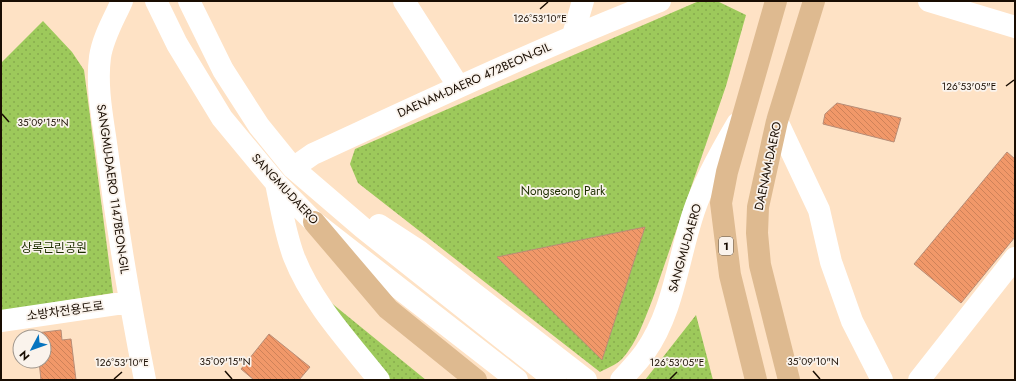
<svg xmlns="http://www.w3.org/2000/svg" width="1016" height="381" font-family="Jost,'Noto Sans KR',sans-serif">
  <defs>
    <pattern id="park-dots" width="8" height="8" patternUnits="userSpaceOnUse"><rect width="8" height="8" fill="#9dc95b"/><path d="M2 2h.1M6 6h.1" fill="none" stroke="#87ab4e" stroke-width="1.8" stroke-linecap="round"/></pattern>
    <pattern id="building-back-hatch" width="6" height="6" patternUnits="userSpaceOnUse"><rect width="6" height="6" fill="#f19869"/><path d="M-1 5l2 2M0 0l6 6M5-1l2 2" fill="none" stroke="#ce8259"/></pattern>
  </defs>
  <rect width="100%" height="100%" fill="#fee2c5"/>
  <path fill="url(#park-dots)" d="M 699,1 L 717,1 L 746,15 L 726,86 L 653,298 C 645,318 637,343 622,359 C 616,365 607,368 600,372 L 358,183 L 350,164 L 355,149 Z
    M 43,21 L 72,52 L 84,70 L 113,293 L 1,311 L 1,63 Z
    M 313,288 L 426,380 L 386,380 Z
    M 696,315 L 713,380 L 645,380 Z"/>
  <path fill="url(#building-back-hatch)" stroke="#b88d77" d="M 837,103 L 901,118 L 894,142 L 823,124 L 825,114 Z
    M 1007,152 L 1015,159 L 1015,237 L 961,303 L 914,264 Z
    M 645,227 L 602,360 L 497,257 Z
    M 61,330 L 62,340 L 71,339 L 76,380 L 41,380 L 39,361 L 44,361 L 44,337 L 36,337 L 36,333 Z
    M 269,334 L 310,367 L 299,380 L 254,380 L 241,369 Z"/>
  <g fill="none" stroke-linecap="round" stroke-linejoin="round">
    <path stroke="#fff" stroke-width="22" d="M 122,1 C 114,19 103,37 100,57 C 96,88 103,120 107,150 C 117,227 130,304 145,380
      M 156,1 L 177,44 L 222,118 L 276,183 L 314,222 L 517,380
      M 189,1 L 223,70 L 259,126 L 293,168 L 363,228 L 555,380
      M 404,1 L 459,87
      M 929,1 L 1015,27
      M 573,35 L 583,1
      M 777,121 L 819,210 L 831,262 L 852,321 L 882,380
      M 293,168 L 313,154 C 428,101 542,47 660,1
      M 276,183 C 281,207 285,233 294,257 C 312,303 348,341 379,380
      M 379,225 L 419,251 L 586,380
      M 1,321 L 130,302
      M 621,380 C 629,371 638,362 645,352 C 674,311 678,258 694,211 C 704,181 721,151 737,124
      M 919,380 L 1015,258"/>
    <path stroke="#deba90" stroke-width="22" d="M 314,222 L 388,309 L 476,380
      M 756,380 L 730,275 L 721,203 L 727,172 L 776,1
      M 789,380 L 760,265 L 757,233 L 758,207 L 777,121 L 814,1"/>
  </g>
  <path fill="none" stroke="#190d02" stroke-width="1.5" d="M 540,9 L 548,2M 1006,86 L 1014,80M 2,114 L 9,122M 225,371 L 232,379M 813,371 L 820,379M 114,379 L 122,372M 670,379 L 677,372"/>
  <g text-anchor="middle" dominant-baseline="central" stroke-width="3.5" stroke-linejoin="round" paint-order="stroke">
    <rect fill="#faf3ec" stroke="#5c5248" stroke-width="1" x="719" y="237" width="14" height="18" rx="3"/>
    <g font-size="11" font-weight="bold" fill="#190d02">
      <text x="726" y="246">1</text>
    </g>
    <g font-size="12" fill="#190d02" stroke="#faf3ec">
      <text transform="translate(474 80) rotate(-24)">DAENAM-DAERO 472BEON-GIL</text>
      <text transform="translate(768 166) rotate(-78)">DAENAM-DAERO</text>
      <text transform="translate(113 189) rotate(82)">SANGMU-DAERO 1147BEON-GIL</text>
      <text transform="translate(285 189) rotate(47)">SANGMU-DAERO</text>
      <text transform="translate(685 248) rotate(-74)">SANGMU-DAERO</text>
      <text transform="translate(65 311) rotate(-8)">소방차전용도로</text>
    </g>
    <g font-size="12" fill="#1e2f00" stroke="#faf3ec">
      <text x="563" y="191">Nongseong Park</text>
      <text x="54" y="248">상록근린공원</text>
    </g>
  </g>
  <g font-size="10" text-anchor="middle" fill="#190d02" stroke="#faf3ec" stroke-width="3.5" stroke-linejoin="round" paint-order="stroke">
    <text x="540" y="22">126°53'10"E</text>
    <text x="969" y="90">126°53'05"E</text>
    <text x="43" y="126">35°09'15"N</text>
    <text x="225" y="365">35°09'15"N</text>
    <text x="813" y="365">35°09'10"N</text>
    <text x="122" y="366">126°53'10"E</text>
    <text x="677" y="366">126°53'05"E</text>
  </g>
  <rect width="1016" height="381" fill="none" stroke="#190d02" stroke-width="4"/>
  <g transform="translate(32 349) rotate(229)"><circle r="19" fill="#faf3ec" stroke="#a0978e"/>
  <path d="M0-3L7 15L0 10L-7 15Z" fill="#0674bf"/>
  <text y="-6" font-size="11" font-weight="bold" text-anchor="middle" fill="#190d02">N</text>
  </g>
</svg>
